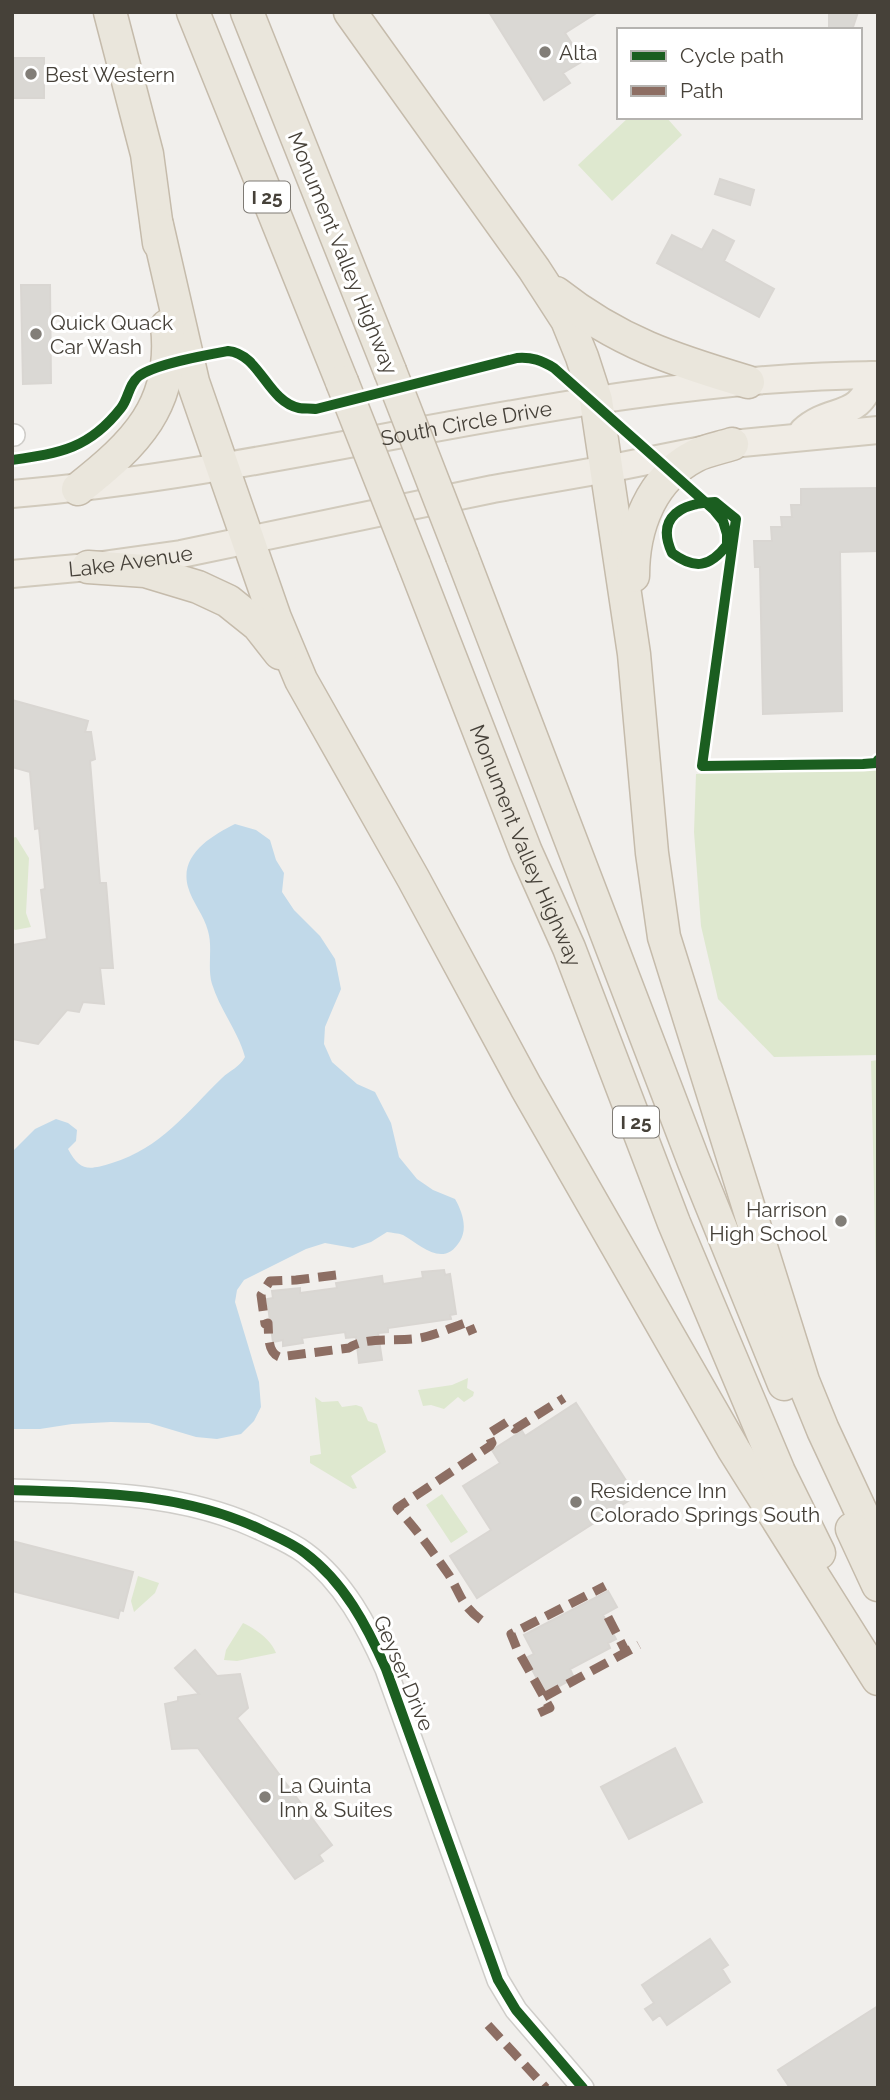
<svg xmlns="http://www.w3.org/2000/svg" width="890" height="2100" font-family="Raleway,sans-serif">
  <rect width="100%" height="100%" fill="#f1efec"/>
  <path fill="#dee8cf" d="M 629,117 L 666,117 L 682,135 L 612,201 L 578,165 Z
    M 878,768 L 878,1055 L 774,1057 L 718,999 L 701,926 L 694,832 L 696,774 Z
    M 16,837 L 29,858 L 26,913 L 31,927 L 15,930 L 12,928 L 12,838 Z
    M 878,1060 L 878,1360 L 871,1061 Z
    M 468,1378 L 467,1388 L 474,1392 L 473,1396 L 464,1402 L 458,1397 L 444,1409 L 431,1405 L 423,1406 L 418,1390 L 452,1385 Z
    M 315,1397 L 322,1402 L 338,1401 L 342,1407 L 356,1405 L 362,1407 L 368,1421 L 377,1424 L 386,1452 L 351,1476 L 357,1488 L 353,1489 L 310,1463 L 310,1456 L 321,1454 Z
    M 442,1494 L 468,1532 L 451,1543 L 426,1505 Z
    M 138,1576 L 159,1583 L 155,1593 L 134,1612 L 131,1601 Z
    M 243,1623 C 256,1629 271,1640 276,1653 L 237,1661 L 224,1660 L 226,1650 Z"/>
  <path fill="#c1d9e9" d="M 235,824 L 256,830 L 270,840 L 276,860 L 284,873 L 282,892 L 294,910 L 320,936 L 335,959 L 341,989 L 325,1027 L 324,1044 L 332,1062 L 357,1084 L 375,1092 L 391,1123 L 399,1157 L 417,1179 L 433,1190 L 455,1199 C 462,1211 468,1228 460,1241 C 443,1269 421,1245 403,1235 C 398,1233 392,1233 387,1232 L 371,1242 L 353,1248 L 325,1243 L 306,1249 L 244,1280 L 237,1290 L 235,1302 L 259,1382 L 261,1407 L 254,1421 L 241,1434 L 217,1439 L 196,1437 L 149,1423 L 111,1422 L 72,1424 L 40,1429 L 12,1429 L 12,1152 L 35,1129 L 56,1119 L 68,1123 L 77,1130 L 76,1141 L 68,1149 C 80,1172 89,1170 112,1163 C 161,1148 186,1113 222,1078 C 230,1070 239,1068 245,1057 C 238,1031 220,1010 212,984 C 207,967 213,948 208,931 C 204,915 192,902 188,887 C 179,855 211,836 235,824 Z"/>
  <path fill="#dad8d4" stroke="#d9d6d2" stroke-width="2" d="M 489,12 L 598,12 L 565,33 L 583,61 L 563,73 L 570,83 L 544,100 Z
    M 829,12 L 858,12 L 852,30 L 829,30 Z
    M 12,58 L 44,58 L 44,66 L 50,66 L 50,82 L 44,82 L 44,98 L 12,98 Z
    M 720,179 L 754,190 L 750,205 L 715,194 Z
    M 713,230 L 734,241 L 724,261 L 774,289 L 759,317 L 657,263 L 672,235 L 702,250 Z
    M 21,285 L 50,285 L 51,383 L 23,384 Z
    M 878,488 L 878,551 L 840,552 L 842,711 L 763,714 L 760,567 L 755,567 L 754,541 L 772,541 L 771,527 L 782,527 L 781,517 L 792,517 L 791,505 L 801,505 L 801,489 Z
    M 12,700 L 88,721 L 85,732 L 91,732 L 95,759 L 90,761 L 100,883 L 106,883 L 113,968 L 100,968 L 104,1004 L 83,1002 L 79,1012 L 67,1010 L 38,1044 L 12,1039 L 12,945 L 47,939 L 41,890 L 45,889 L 39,828 L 35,829 L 30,772 L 12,767 Z
    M 444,1270 L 445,1275 L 450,1274 L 456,1314 L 450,1315 L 451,1319 L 388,1328 L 388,1332 L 378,1333 L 382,1360 L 359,1363 L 356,1337 L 346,1338 L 345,1332 L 302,1338 L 303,1343 L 283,1346 L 283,1340 L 273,1342 L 267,1299 L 273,1298 L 272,1291 L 300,1288 L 300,1293 L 337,1288 L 336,1283 L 382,1276 L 383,1284 L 423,1278 L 422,1272 Z
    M 576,1403 L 636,1496 L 477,1598 L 450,1556 L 491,1530 L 463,1486 L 500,1463 L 492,1450 L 522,1431 L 525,1436 Z
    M 12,1541 L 133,1572 L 123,1611 L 120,1610 L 118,1618 L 12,1591 Z
    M 608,1591 L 617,1607 L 603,1615 L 616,1639 L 608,1643 L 610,1648 L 570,1669 L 574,1678 L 545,1694 L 526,1658 L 534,1654 L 524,1635 Z
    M 195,1650 L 217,1676 L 240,1674 L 248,1708 L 237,1718 L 332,1845 L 319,1855 L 323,1861 L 295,1879 L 198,1748 L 172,1749 L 165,1704 L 178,1701 L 178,1697 L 199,1694 L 175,1668 Z
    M 675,1748 L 702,1802 L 629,1839 L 601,1787 Z
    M 710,1939 L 728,1965 L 722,1969 L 730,1982 L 667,2025 L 660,2015 L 653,2020 L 645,2009 L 654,2003 L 642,1985 Z
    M 878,2006 L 878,2088 L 790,2088 L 778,2070 Z"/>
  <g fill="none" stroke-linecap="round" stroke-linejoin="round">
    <g stroke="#cfcdc9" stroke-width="24">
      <path id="minor" d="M 12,435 L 14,435
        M 12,1490 C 98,1493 183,1492 262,1530 C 277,1537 292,1543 305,1553 C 344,1582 367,1626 386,1669 L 498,1980 L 516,2010 L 583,2088"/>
    </g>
    <g stroke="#d1cabc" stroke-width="30">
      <g id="major">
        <path d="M 803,431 C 831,405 862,422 872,375"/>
        <path id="s1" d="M 12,494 C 303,470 585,377 878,375"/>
        <path id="s2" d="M 12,574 L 88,567 L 181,554 L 493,489 L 607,469 L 732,444 L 878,430"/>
      </g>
    </g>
    <g stroke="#c5bbab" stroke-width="35">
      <g id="highway">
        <path d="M 110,12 L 147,154 L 159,243"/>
        <path d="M 193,12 L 342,382"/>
        <path d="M 247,12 L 390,371"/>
        <path d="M 350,12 L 534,269 L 567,320 L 582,357 L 596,400 L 634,654 L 652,853 L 664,937 L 803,1381 L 823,1430 L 878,1548"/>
        <path d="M 157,225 L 193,382 L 275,618 L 301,680 L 413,878 L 526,1087 L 734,1450 L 878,1679"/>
        <path d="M 556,293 C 618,342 674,360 748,382"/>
        <path d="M 78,489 C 135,444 176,405 167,326"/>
        <path d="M 462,556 L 694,1162 L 784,1384"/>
        <path id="s3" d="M 414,564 L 526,852 L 569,948 L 674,1223 L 779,1472 L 819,1553"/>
        <path d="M 88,567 L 145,571 L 198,587 L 228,601 L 258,625 L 280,653"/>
        <path d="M 633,576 C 633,527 651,479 695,456 C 706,450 720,448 732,444"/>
        <path d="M 852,1529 L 878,1585"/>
      </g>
    </g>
    <use href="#minor" stroke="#fdfdfc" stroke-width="21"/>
    <use href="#major" stroke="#f0ece5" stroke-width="26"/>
    <use href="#highway" stroke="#eae6dc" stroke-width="32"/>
    <g stroke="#c5bbab" stroke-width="35" stroke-linecap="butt">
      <path id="highway-bridge" d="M 390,371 L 462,556
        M 342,382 L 414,564"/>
    </g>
    <use href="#highway-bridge" stroke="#eae6dc" stroke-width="32"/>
    <path stroke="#8d6e63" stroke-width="9" stroke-dasharray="18 9" stroke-linecap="butt" d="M 336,1275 L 296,1280 L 270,1281 L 261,1295 L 265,1324 L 268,1323 C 269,1335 267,1352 279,1357 L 349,1348 C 365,1336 400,1342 420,1338 C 436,1335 453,1327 468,1322 L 473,1334
      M 608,1617 L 626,1652
      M 481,1620 C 461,1605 461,1595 449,1575 C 433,1552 416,1529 397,1508 L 490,1446 L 492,1443 L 488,1434 L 507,1422 L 515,1429 L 564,1398
      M 544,1697 L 639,1645
      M 539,1713 L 550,1708 L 517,1649 L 511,1634 L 605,1586
      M 488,2025 L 546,2088"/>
    <g stroke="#fff" stroke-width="15">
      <path id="cycleway" d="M 12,460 C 60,453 89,449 121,408 C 129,398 128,385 139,376 C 155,364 206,355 228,351 C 260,354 267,401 299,408 C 304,409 311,408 316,409 L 517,358 C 532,357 541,360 554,368 L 714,510 L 723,521 L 727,534 L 727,545 C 710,567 695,570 672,553 C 655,516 683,503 715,502 L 736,519 L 702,766 L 863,764 L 876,763 L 878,760
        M 12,1490 C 98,1493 183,1492 262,1530 C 277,1537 292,1543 305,1553 C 344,1582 367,1626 386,1669 L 498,1980 L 516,2010 L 583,2088"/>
    </g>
    <use href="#cycleway" stroke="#1b5e20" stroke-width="10"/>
  </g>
  <g fill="#827e78" stroke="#fff" stroke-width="2.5">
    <circle cx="545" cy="52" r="7"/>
    <circle cx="31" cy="74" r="7"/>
    <circle cx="36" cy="334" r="7"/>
    <circle cx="841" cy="1221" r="7"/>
    <circle cx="576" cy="1502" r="7"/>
    <circle cx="265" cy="1797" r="7"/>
  </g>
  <g text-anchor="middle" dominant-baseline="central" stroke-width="6" stroke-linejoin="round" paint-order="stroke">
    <g fill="#fff" stroke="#7e7a74" stroke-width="2">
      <rect x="244" y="181.5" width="46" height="31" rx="5"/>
      <rect x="613" y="1106.5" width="46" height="31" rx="5"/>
    </g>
    <g font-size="19" font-weight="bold" fill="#464139">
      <text x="267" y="197">I 25</text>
      <text x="636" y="1122">I 25</text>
    </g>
    <g font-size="21" fill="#464139" stroke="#fff" text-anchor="start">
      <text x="559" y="52">Alta</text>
      <text x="45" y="74">Best Western</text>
      <text x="50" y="322">Quick Quack<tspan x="50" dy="24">Car Wash</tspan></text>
      <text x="827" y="1209" text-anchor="end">Harrison<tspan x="827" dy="24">High School</tspan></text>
      <text x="590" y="1490">Residence Inn<tspan x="590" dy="24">Colorado Springs South</tspan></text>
      <text x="279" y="1785">La Quinta<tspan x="279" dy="24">Inn &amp; Suites</tspan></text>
    </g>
    <g font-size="21" fill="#464139" stroke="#fff">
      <text transform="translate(343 253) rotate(68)">Monument Valley Highway</text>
      <text stroke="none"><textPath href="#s1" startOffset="460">South Circle Drive</textPath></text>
      <text stroke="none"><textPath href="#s2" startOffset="119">Lake Avenue</textPath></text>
      <text stroke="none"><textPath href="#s3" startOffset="303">Monument Valley Highway</textPath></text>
      <text transform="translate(404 1673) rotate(67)">Geyser Drive</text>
    </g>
  </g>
  <rect width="890" height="2100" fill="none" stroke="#464139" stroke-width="28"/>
  <rect x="617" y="28" width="245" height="91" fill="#ffffff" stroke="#b5b3b0" stroke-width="2"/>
  <rect x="631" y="51" width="35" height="10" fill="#1b5e20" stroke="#b5b3b0" stroke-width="2"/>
  <text x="680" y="63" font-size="21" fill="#464139">Cycle path</text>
  <rect x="631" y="86" width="35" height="10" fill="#8d6e63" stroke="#b5b3b0" stroke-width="2"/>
  <text x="680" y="98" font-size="21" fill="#464139">Path</text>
</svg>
